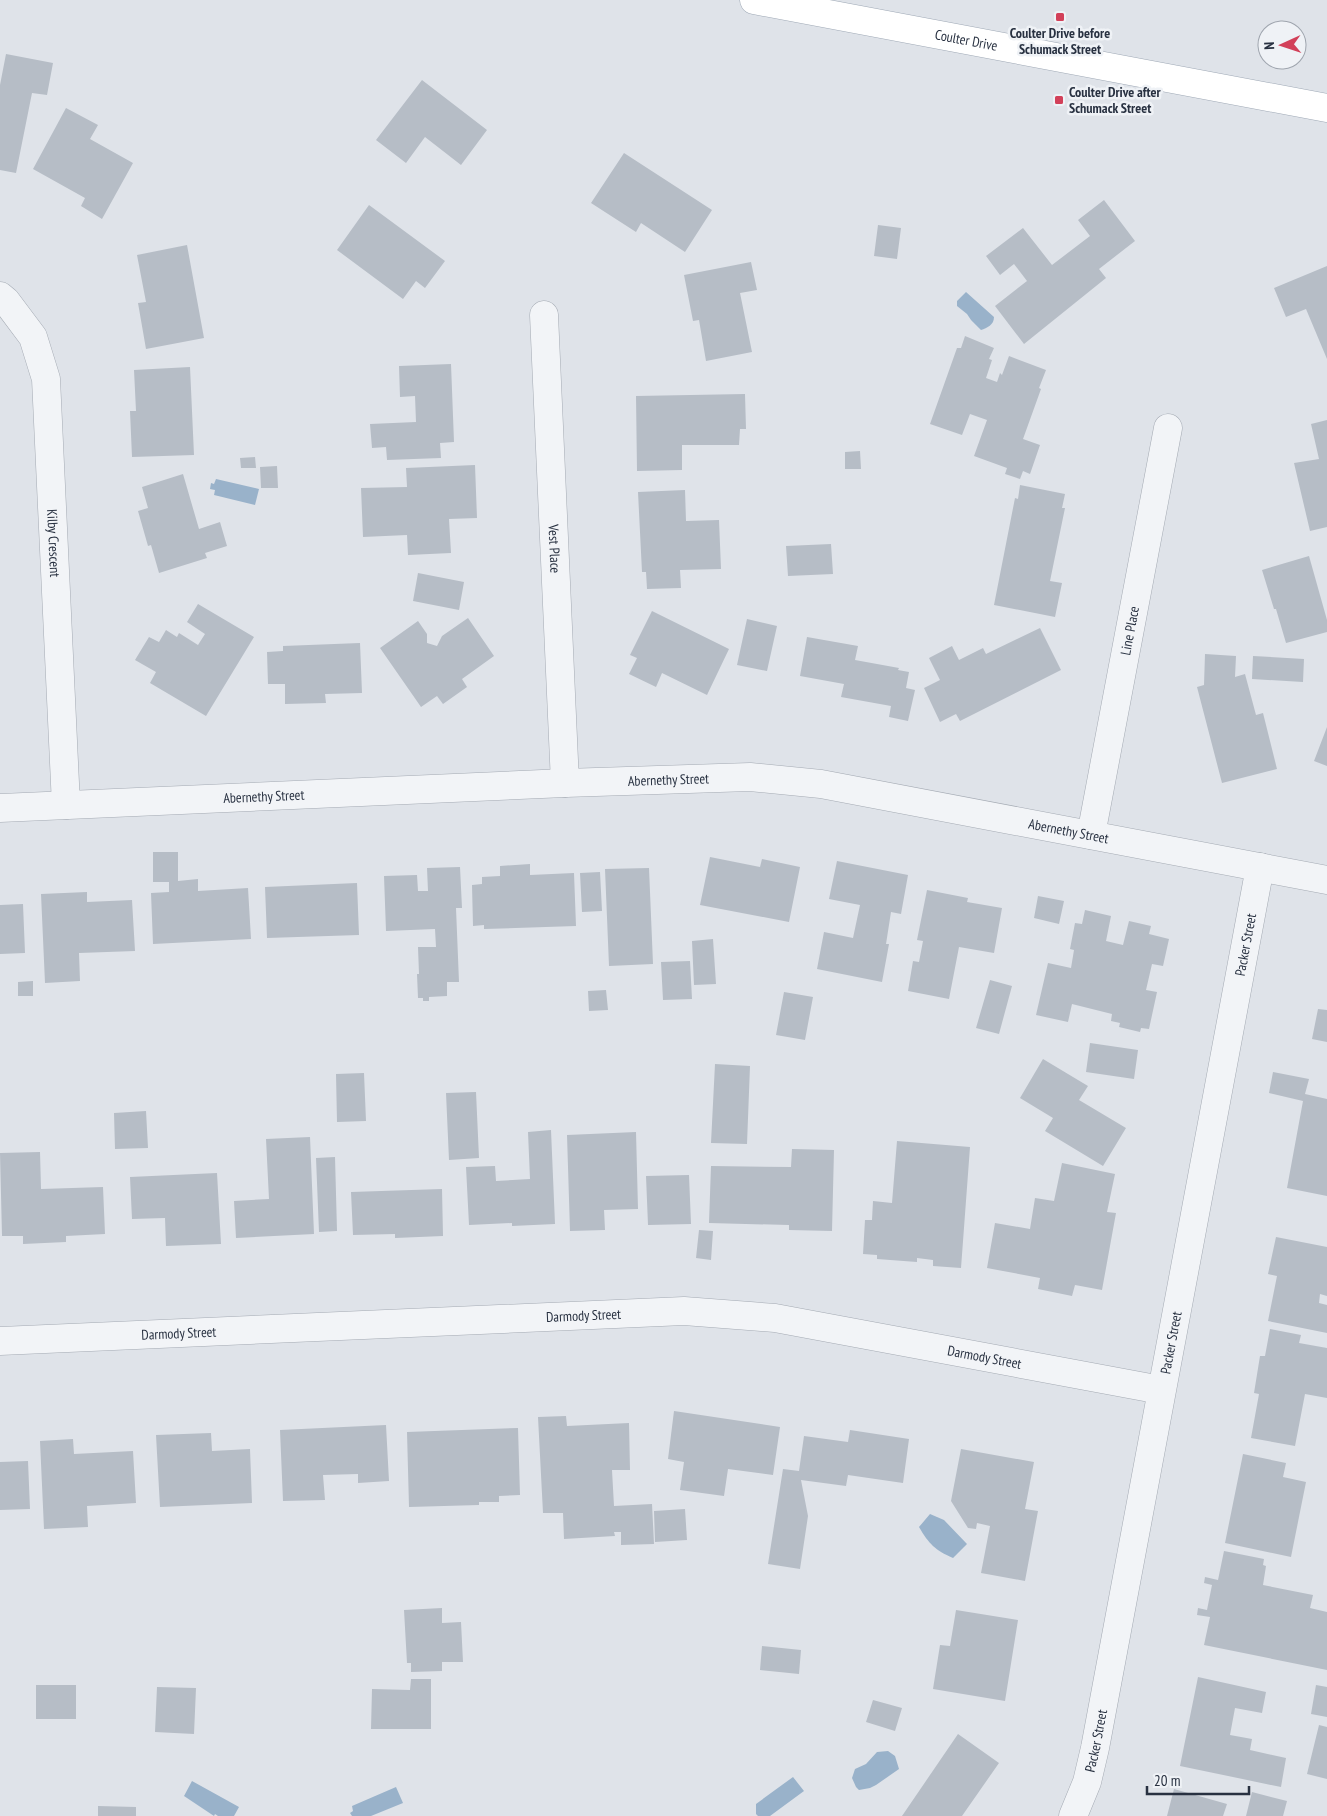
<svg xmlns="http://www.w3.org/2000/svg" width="1327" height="1816" font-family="'PT Sans Narrow',sans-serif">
  <rect width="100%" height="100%" fill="#dfe3e9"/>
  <path fill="#99b2ca" d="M 966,292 L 994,317 C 994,325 987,328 981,330 L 971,320 L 967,314 L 957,306 L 957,301 Z
    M 216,479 L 259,489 L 255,505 L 214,495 L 215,490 L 210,489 L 211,483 L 214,484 Z
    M 930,1514 L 944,1520 L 967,1544 L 953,1558 C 935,1550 929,1544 919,1527 Z
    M 888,1751 L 895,1756 L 899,1769 L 876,1785 L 870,1788 L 859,1790 L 856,1787 L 852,1778 L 855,1769 L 866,1764 L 877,1752 Z
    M 793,1777 L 804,1791 L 770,1816 L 758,1816 L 756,1814 L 756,1804 Z
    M 192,1781 L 239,1807 L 234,1816 L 218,1816 L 215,1814 L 214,1816 L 184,1796 Z
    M 396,1787 L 403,1803 L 371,1816 L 352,1816 L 350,1813 L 353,1811 L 352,1806 Z"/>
  <path fill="#b6bdc6" d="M 6,54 L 53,63 L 47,95 L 32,93 L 16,173 L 0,170 L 0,85 Z
    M 422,80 L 487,130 L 461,165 L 425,137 L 406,163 L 376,140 Z
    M 66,108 L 98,125 L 90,139 L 133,163 L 102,219 L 81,206 L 85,198 L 33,169 Z
    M 624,153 L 712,210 L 685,252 L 641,223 L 636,232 L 591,203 Z
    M 1104,200 L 1135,241 L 1099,269 L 1106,278 L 1024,344 L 995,306 L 1027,281 L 1014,264 L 1000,275 L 986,256 L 1023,228 L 1052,265 L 1090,236 L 1078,220 Z
    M 369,205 L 445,261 L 425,288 L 416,281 L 403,299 L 337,250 Z
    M 878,225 L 901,228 L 897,259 L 874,256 Z
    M 187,245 L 204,338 L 146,349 L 138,303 L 146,302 L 137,255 Z
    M 751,262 L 757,290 L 740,293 L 752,352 L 706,361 L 699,320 L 693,321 L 684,275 Z
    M 1327,266 L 1327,359 L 1306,309 L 1286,317 L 1274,288 Z
    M 965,336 L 994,348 L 989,359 L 992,360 L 986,378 L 997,382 L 1000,373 L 1002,375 L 1009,356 L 1046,370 L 1039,388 L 1041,389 L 1023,439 L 1040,445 L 1030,474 L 1023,471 L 1020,479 L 1005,474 L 1007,468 L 974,456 L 987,420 L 970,414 L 962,435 L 930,424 L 957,348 L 961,348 Z
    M 451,364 L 454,442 L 440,443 L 441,458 L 387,460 L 386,447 L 372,448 L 370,424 L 416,422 L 415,396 L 400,397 L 399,366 Z
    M 190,367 L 194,455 L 132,457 L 130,411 L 136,411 L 134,370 Z
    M 745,394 L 746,429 L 740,429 L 739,445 L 682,445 L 682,470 L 637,471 L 636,396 Z
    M 1327,420 L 1327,527 L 1310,531 L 1294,463 L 1319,459 L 1311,424 Z
    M 860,451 L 861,469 L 845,469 L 845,452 Z
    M 255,457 L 256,468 L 241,468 L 240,458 Z
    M 475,465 L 477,518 L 449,519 L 451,553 L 408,555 L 407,535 L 363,537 L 361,488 L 407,487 L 406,468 Z
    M 277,466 L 278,488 L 261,488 L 260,467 Z
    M 183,474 L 199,529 L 220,522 L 227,546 L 205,553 L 207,558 L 159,573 L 151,545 L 148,546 L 138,511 L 148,508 L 142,487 Z
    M 1020,485 L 1065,494 L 1062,508 L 1065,508 L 1050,581 L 1062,583 L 1055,617 L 994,605 L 1015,498 L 1018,499 Z
    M 685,490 L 686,521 L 719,520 L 721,569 L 680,570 L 681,588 L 647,589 L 646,572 L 642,572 L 638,492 Z
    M 831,544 L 833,574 L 788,576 L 786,546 Z
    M 1309,556 L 1327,620 L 1327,632 L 1286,643 L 1276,609 L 1274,609 L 1262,570 Z
    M 418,573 L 464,582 L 459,610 L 413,601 Z
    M 198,604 L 254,637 L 206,716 L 150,683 L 156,672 L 135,660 L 149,637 L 159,642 L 166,630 L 177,637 L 179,633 L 198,645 L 205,634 L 187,622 Z
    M 652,611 L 729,649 L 707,695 L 662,673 L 656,687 L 629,674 L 637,658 L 630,655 Z
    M 468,618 L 494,656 L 462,679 L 467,687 L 443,704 L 437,696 L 421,707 L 380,648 L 418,621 L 427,634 L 427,643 L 437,646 L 442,636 Z
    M 747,619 L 777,626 L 767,671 L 737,665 Z
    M 1040,628 L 1061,670 L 960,721 L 956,714 L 940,722 L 924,688 L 940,680 L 929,658 L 952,646 L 959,660 L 983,648 L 986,654 Z
    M 807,637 L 858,646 L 855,660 L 899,668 L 898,670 L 909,672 L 906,688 L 915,690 L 908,721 L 889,717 L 891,706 L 841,697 L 844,684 L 800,676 Z
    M 360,643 L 362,693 L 325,694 L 326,703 L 285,704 L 285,684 L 268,684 L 267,652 L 283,651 L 283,646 Z
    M 1205,654 L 1236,656 L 1235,677 L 1245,674 L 1256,715 L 1263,713 L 1277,769 L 1222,783 L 1197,687 L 1204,685 Z
    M 1253,656 L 1304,659 L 1303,682 L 1252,679 Z
    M 1327,727 L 1327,766 L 1314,761 Z
    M 153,852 L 178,852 L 178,881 L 198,879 L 198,891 L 248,888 L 251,939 L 153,944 L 151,893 L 169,892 L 169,882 L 153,882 Z
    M 710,857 L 760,867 L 762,859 L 800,867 L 789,922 L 700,905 Z
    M 837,861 L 908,875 L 901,914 L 891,912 L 886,944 L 889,944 L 882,982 L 817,969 L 824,932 L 853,938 L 860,905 L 829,899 Z
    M 530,864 L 530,875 L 574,873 L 576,926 L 484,929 L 484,925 L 473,926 L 472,885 L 482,884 L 482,877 L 500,876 L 500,866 Z
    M 460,867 L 462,908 L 456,908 L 459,982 L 447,982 L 447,996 L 429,997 L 429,1001 L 423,1001 L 423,998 L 418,998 L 417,974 L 419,974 L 418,947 L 436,947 L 435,929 L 386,931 L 384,876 L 417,875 L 418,891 L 428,891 L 427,868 Z
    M 649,868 L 653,964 L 609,966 L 605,869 Z
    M 600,872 L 602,911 L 582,912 L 580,873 Z
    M 357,883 L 359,935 L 267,938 L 265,887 Z
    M 927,890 L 968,898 L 967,902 L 1002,908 L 994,953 L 959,947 L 949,999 L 908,991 L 913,961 L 919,962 L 923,941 L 917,940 Z
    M 87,892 L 87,902 L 132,900 L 135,951 L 79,953 L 80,981 L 45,983 L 41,894 Z
    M 1038,896 L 1064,901 L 1059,924 L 1034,918 Z
    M 23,904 L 25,953 L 0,954 L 0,905 Z
    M 1085,910 L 1111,916 L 1106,941 L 1123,945 L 1129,921 L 1151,926 L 1149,934 L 1169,939 L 1163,966 L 1152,964 L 1146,990 L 1157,992 L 1149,1029 L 1141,1028 L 1140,1032 L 1119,1027 L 1120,1023 L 1111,1021 L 1112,1014 L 1072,1004 L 1068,1022 L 1036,1015 L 1048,963 L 1071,968 L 1074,950 L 1070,949 L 1075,923 L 1082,924 Z
    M 713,939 L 716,984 L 694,985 L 692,941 Z
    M 690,961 L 692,999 L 663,1000 L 661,962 Z
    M 990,980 L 1012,986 L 999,1034 L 976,1028 Z
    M 33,981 L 33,996 L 18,996 L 18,982 Z
    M 606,990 L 608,1010 L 589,1011 L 588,991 Z
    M 784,992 L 813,997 L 805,1040 L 776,1035 Z
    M 1318,1009 L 1327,1010 L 1327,1042 L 1312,1039 Z
    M 1090,1043 L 1138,1050 L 1134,1079 L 1086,1072 Z
    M 1043,1059 L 1088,1086 L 1079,1100 L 1126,1128 L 1103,1166 L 1045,1131 L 1053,1118 L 1020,1098 Z
    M 715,1064 L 750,1066 L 747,1144 L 711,1143 Z
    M 1273,1072 L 1309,1079 L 1305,1094 L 1327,1099 L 1327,1196 L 1287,1188 L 1303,1101 L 1269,1093 Z
    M 364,1073 L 366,1121 L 337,1122 L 336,1074 Z
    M 476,1092 L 479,1158 L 449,1160 L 446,1093 Z
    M 146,1111 L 148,1148 L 115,1149 L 114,1113 Z
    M 551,1130 L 555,1224 L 512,1226 L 512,1223 L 469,1225 L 466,1167 L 495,1166 L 496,1181 L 530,1179 L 528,1132 Z
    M 636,1132 L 638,1209 L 604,1210 L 605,1230 L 570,1231 L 567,1135 Z
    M 310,1137 L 314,1234 L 236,1238 L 234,1201 L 269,1199 L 266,1139 Z
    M 897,1141 L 970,1147 L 961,1268 L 933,1266 L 933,1260 L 917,1258 L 917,1262 L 877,1259 L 877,1255 L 863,1254 L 865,1220 L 872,1220 L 873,1201 L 892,1203 Z
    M 792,1149 L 834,1150 L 832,1231 L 789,1230 L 789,1225 L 709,1223 L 711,1166 L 791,1167 Z
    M 40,1152 L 41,1189 L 103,1187 L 105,1234 L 66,1236 L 66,1242 L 23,1244 L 23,1236 L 2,1236 L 0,1153 Z
    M 335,1157 L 337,1231 L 319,1232 L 316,1158 Z
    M 1062,1163 L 1115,1174 L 1107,1212 L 1116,1213 L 1102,1290 L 1075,1285 L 1072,1296 L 1038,1289 L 1040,1278 L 987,1268 L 995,1223 L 1030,1229 L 1035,1198 L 1054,1201 Z
    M 217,1173 L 221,1244 L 166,1246 L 165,1218 L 132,1219 L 130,1177 Z
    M 689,1175 L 691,1224 L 648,1225 L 646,1176 Z
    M 442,1189 L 443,1236 L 395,1238 L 395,1234 L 353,1235 L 351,1192 Z
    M 699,1230 L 713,1231 L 711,1260 L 696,1258 Z
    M 1276,1237 L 1327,1247 L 1327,1296 L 1320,1294 L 1319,1303 L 1327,1305 L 1327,1333 L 1268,1321 L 1277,1276 L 1268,1274 Z
    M 1270,1329 L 1301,1335 L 1299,1343 L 1327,1348 L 1327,1398 L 1305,1394 L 1295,1446 L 1251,1438 L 1259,1394 L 1254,1393 L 1260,1356 L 1265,1356 Z
    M 674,1411 L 780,1427 L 773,1475 L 728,1469 L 724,1496 L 680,1490 L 684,1462 L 668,1459 Z
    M 566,1416 L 567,1426 L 629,1423 L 630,1470 L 612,1470 L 614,1506 L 652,1504 L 654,1544 L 621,1545 L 621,1532 L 614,1532 L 615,1536 L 564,1539 L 563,1513 L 543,1513 L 538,1417 Z
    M 386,1425 L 389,1481 L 358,1483 L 358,1474 L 323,1475 L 325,1500 L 283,1501 L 280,1430 Z
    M 518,1428 L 520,1495 L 499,1496 L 499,1502 L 479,1502 L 479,1505 L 409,1507 L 407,1432 Z
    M 850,1430 L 909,1439 L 903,1483 L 848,1475 L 846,1486 L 801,1480 L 808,1516 L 800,1569 L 768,1564 L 783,1469 L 799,1471 L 804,1436 L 848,1442 Z
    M 211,1433 L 212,1451 L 250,1449 L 252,1503 L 160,1507 L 156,1435 Z
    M 73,1439 L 74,1454 L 133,1451 L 136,1503 L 87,1506 L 88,1527 L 44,1529 L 40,1441 Z
    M 961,1449 L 1034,1462 L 1025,1509 L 1038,1511 L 1025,1581 L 981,1573 L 990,1526 L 977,1523 L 976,1529 L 968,1528 L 951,1501 Z
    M 1243,1454 L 1286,1463 L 1283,1477 L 1306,1482 L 1291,1557 L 1225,1543 Z
    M 28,1461 L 30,1509 L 0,1510 L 0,1462 Z
    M 685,1509 L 687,1540 L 655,1542 L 654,1511 Z
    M 1224,1551 L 1264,1559 L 1263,1565 L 1266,1566 L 1263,1585 L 1313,1595 L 1310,1608 L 1327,1612 L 1327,1670 L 1204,1645 L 1210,1617 L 1197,1615 L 1198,1608 L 1207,1610 L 1212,1585 L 1204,1583 L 1205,1577 L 1218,1580 Z
    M 442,1608 L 442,1623 L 461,1622 L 463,1662 L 442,1662 L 442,1671 L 411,1672 L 411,1663 L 407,1663 L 404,1610 Z
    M 956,1610 L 1018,1620 L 1005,1701 L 933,1689 L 940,1645 L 950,1646 Z
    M 762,1646 L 801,1650 L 799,1674 L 760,1670 Z
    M 1198,1677 L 1266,1692 L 1262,1713 L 1235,1708 L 1230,1735 L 1252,1739 L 1250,1750 L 1286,1758 L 1281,1787 L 1180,1766 Z
    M 411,1679 L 431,1679 L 431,1729 L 371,1729 L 372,1689 L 410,1690 Z
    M 36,1685 L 76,1685 L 76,1719 L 36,1719 Z
    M 1316,1685 L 1327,1687 L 1327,1717 L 1311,1714 Z
    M 157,1687 L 196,1688 L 194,1734 L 155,1732 Z
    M 873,1700 L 902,1708 L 895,1731 L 866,1722 Z
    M 1319,1725 L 1327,1727 L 1327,1779 L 1307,1774 Z
    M 958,1734 L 999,1763 L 962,1816 L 902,1816 Z
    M 1174,1789 L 1227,1804 L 1223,1816 L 1167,1816 Z
    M 1252,1792 L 1287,1801 L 1283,1816 L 1246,1816 Z
    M 98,1806 L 136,1807 L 136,1816 L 98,1816 Z"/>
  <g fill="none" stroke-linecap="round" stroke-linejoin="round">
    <g stroke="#a4aab3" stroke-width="29">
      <g id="street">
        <path id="s1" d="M 0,296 L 6,301 L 33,337 L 46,379 L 66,805"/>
        <path id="s2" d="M 544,315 L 565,783"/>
        <path id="s3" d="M 0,808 L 565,783 L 750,777 L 821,784 L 1327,880"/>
        <path id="s4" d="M 1091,835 L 1168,428"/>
        <path id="s5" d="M 0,1341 L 684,1311 L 775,1318 L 1161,1390"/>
        <path id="s6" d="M 1073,1816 L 1087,1782 L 1095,1748 L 1260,867"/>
      </g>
    </g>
    <g stroke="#9ea8b5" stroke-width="29">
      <g id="primary">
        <path id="s7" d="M 754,0 L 1327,108"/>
      </g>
    </g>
    <use href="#street" stroke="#f2f4f7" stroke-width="28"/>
    <use href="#primary" stroke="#fff" stroke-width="28"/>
  </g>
  <g fill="#d24059" stroke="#eff2f6" stroke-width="2">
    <rect x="1055" y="12" width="10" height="10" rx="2.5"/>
    <rect x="1054" y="95" width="10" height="10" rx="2.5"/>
  </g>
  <g text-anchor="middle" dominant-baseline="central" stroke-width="5" stroke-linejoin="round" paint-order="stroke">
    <g font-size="14" font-weight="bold" fill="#283141" stroke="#eff2f6">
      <text x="1060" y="33">Coulter Drive before<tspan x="1060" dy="16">Schumack Street</tspan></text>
      <text x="1069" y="92" text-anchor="start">Coulter Drive after<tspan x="1069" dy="16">Schumack Street</tspan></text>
    </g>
    <g font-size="14" fill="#283141" stroke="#eff2f6">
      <text stroke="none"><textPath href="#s7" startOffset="216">Coulter Drive</textPath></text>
      <text stroke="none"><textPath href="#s1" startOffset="261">Kilby Crescent</textPath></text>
      <text stroke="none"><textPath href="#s2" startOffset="234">Vest Place</textPath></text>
      <text stroke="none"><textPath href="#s4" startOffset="208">Line Place</textPath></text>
      <text stroke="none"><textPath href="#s3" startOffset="669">Abernethy Street</textPath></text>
      <text stroke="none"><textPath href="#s3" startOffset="264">Abernethy Street</textPath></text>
      <text stroke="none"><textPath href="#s3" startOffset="1074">Abernethy Street</textPath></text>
      <text stroke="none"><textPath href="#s6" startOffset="889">Packer Street</textPath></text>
      <text stroke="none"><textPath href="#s5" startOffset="584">Darmody Street</textPath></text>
      <text stroke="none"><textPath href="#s5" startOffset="179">Darmody Street</textPath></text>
      <text stroke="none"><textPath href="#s6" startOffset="484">Packer Street</textPath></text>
      <text stroke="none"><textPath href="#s5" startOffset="989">Darmody Street</textPath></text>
      <text stroke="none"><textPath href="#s6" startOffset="79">Packer Street</textPath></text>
    </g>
  </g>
  <g transform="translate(1282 45) rotate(267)"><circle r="24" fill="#eff2f6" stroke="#9fa5ae"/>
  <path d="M0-4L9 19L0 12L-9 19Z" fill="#d24059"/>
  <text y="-8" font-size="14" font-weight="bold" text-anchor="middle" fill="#283141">N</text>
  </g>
  <path d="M1147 1786v8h102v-8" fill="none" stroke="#283141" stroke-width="2.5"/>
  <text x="1154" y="1786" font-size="15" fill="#283141" stroke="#eff2f6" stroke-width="4" paint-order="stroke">20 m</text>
</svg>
